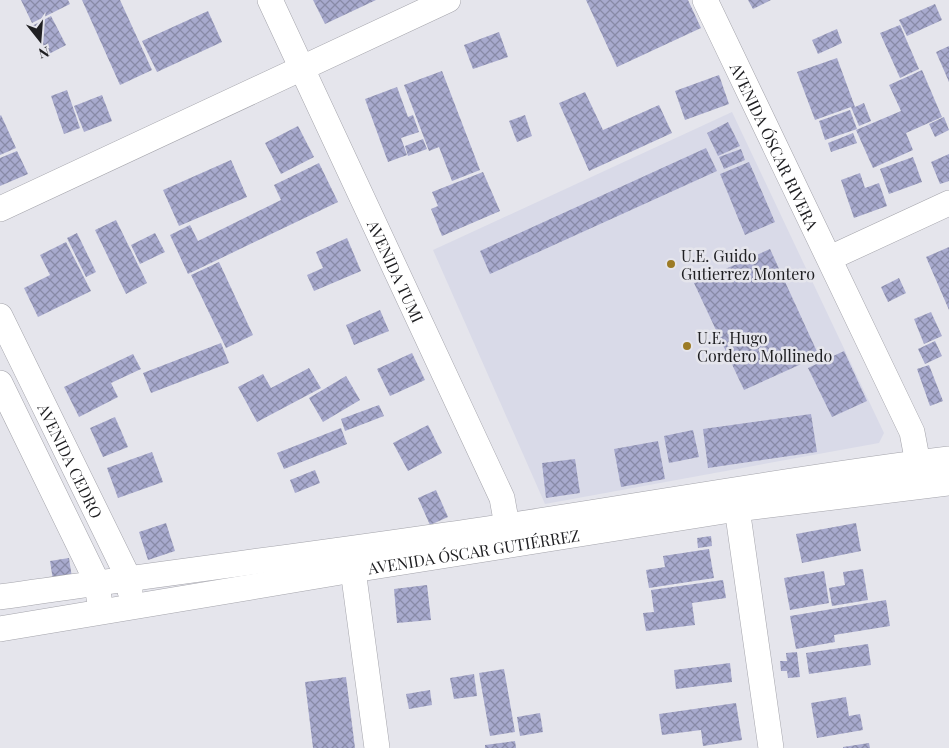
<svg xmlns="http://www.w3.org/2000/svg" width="949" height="748" font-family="'Playfair Display',serif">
  <defs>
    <pattern id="building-cross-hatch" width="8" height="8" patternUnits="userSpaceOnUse" patternTransform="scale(1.25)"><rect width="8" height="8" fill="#a8aace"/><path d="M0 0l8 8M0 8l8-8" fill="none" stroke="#888aa7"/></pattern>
  </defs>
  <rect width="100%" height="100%" fill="#e5e5ec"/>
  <path fill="#d9dae8" d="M 732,112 L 884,433 L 879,443 L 545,504 L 433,250 Z"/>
  <path fill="url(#building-cross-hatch)" d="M 21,0 L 68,0 L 70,4 L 32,23 Z
    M 82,0 L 120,0 L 152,70 L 120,85 Z
    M 313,0 L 376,0 L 325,24 Z
    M 586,0 L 688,0 L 701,28 L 617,67 Z
    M 748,0 L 771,0 L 753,9 Z
    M 935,4 L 942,20 L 907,36 L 899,20 Z
    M 208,11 L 222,42 L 157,72 L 142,41 Z
    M 51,16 L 66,45 L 47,55 L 32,26 Z
    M 900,25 L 919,69 L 900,78 L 880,33 Z
    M 837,29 L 842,43 L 818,54 L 812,40 Z
    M 499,32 L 508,57 L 473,69 L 464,45 Z
    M 949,46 L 949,82 L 936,52 Z
    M 837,58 L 855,107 L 864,103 L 871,121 L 859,126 L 851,107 L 815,120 L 797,72 Z
    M 922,70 L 942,117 L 906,133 L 913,150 L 873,168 L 856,130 L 901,111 L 889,85 Z
    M 442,71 L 480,170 L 452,181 L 439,147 L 429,151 L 404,85 Z
    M 719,75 L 729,104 L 685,120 L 675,91 Z
    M 397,87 L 408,117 L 413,115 L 419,132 L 401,138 L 407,155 L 388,162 L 365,99 Z
    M 67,90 L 80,128 L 64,134 L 51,96 Z
    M 585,92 L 603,130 L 659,105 L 672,133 L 589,171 L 559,103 Z
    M 102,95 L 112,121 L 84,132 L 74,106 Z
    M 850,110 L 857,129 L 825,140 L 819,121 Z
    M 1,115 L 16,148 L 0,155 L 0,116 Z
    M 525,115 L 532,136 L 517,142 L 509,121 Z
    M 944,117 L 949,130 L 935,137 L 929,124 Z
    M 728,122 L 740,146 L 718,156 L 707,133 Z
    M 298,126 L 314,157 L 281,174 L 265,143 Z
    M 853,133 L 857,143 L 831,152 L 828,143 Z
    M 423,139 L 427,149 L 408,156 L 405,146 Z
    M 706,148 L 717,171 L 490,274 L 480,251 Z
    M 741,149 L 745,160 L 724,169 L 719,157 Z
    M 17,151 L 28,174 L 0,186 L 0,158 Z
    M 949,154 L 949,181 L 940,184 L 931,162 Z
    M 913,157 L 922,182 L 889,194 L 880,169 Z
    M 231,160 L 247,197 L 179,226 L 163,190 Z
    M 749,162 L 775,222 L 745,235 L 720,174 Z
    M 319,163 L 338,202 L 188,274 L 170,235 L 190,225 L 198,241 L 281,200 L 274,185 Z
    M 483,172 L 500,211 L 442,236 L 431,209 L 438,206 L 432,192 Z
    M 860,173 L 865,188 L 879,183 L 887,206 L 854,218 L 841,180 Z
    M 116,220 L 147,283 L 126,294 L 95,230 Z
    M 77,233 L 96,272 L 86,277 L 67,238 Z
    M 155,233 L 165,252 L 140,264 L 131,245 Z
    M 347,238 L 361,271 L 314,291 L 307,275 L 323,268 L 316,252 Z
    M 66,242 L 91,291 L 38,317 L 24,288 L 50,275 L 40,255 Z
    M 949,247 L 949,310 L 926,257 Z
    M 770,249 L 819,356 L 744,390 L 694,283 Z
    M 219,262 L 253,335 L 226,348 L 191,275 Z
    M 899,278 L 906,293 L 888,302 L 881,287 Z
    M 380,310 L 389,331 L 354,345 L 346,325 Z
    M 931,312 L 942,336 L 924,344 L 914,319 Z
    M 935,341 L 942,356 L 925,364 L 918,349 Z
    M 221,343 L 229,363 L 151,393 L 143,373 Z
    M 844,351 L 867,401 L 832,417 L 808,368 Z
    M 412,353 L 425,380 L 390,396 L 377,369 Z
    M 133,354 L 141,369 L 111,383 L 118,397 L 79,417 L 64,387 Z
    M 929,365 L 943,401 L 930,406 L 917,369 Z
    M 309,368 L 321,388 L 257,422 L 238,387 L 263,374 L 271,388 Z
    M 346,376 L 360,400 L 323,422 L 309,398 Z
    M 379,405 L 384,416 L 345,431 L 341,419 Z
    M 811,414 L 817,452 L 708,468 L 703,429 Z
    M 115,417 L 128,447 L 103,457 L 90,428 Z
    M 428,425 L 442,453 L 408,471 L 393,443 Z
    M 341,428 L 347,444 L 284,469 L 277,453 Z
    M 693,430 L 699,457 L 669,463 L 664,436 Z
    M 658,441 L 665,479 L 621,487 L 614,449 Z
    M 152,452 L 163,482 L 118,498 L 107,468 Z
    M 575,459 L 580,493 L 546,498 L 542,463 Z
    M 315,470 L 320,483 L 295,493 L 290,480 Z
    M 436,490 L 448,517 L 430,525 L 418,498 Z
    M 166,523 L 175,551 L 148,560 L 139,532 Z
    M 856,523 L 861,551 L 802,563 L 796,534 Z
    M 711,536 L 712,546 L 698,548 L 697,538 Z
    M 709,549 L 714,578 L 649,588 L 646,570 L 665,567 L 663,556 Z
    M 69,558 L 72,578 L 53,580 L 50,561 Z
    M 863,569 L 868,600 L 832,606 L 829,588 L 845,585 L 843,572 Z
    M 824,571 L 829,603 L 790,610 L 784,578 Z
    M 723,580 L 726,598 L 692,603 L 695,625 L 646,631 L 643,613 L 654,612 L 651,590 Z
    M 427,585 L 431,620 L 397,623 L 394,589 Z
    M 886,600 L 890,626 L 834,635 L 835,642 L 796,649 L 790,616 Z
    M 868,644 L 871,665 L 809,674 L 806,653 Z
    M 797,652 L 800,677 L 788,678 L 787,671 L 781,671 L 780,661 L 787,661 L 786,653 Z
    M 730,663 L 732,682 L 676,689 L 674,670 Z
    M 504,669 L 515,732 L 490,736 L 479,673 Z
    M 474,674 L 477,696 L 454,699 L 450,678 Z
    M 346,677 L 355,748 L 313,748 L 305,682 Z
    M 430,690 L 432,705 L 409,709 L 406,694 Z
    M 846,697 L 849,716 L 860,714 L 863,730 L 817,738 L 811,703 Z
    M 736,703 L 742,740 L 703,746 L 701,730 L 662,735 L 659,714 Z
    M 540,713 L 543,732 L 520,736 L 517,717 Z
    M 515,741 L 516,748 L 485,748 L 485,745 Z
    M 869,743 L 870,748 L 843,748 L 843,747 Z"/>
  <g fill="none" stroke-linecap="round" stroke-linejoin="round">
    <g stroke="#a4a4ab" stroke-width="26">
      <g id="street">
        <path id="s1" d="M 270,0 L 502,498 L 510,542"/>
        <path id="s2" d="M 705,0 L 912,432 L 921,479"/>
        <path d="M 0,209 L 448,0"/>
        <path d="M 830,258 L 949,203"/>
        <path id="s3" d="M 0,316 L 128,577 L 130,591"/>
        <path d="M 0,383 L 97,582 L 99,598"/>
        <path d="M 735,494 L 771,748"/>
        <path d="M 351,555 L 377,748"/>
        <path d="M 0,597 C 168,572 337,552 506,526 C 654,504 801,477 949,459"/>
        <path id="s4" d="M 0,629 L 353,570 L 737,509 L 949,483"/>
      </g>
    </g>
    <use href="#street" stroke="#fff" stroke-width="25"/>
  </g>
  <g fill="#9c7b25" stroke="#e5e5ec" stroke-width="2">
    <circle cx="671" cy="264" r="5"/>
    <circle cx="687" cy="346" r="5"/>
  </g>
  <g text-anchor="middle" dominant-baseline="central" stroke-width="5" stroke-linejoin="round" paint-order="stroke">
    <g font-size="16" fill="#202023" stroke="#e5e5ec">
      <text stroke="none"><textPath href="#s2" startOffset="162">AVENIDA ÓSCAR RIVERA</textPath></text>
      <text stroke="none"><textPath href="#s1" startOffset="299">AVENIDA TUMI</textPath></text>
      <text stroke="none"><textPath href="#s3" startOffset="161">AVENIDA CEDRO</textPath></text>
      <text stroke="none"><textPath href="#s4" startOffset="480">AVENIDA ÓSCAR GUTIÉRREZ</textPath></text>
    </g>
    <g font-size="16" fill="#202023" stroke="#e5e5ec" text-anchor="start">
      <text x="681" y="255">U.E. Guido<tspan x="681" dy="18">Gutierrez Montero</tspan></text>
      <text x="697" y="337">U.E. Hugo<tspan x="697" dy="18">Cordero Mollinedo</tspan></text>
    </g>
  </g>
  <g transform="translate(40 40) rotate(163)" stroke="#e5e5ec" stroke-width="4" paint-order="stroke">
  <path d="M0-4L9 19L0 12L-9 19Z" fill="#202023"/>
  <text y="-8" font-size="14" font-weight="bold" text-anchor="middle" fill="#202023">N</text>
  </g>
</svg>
